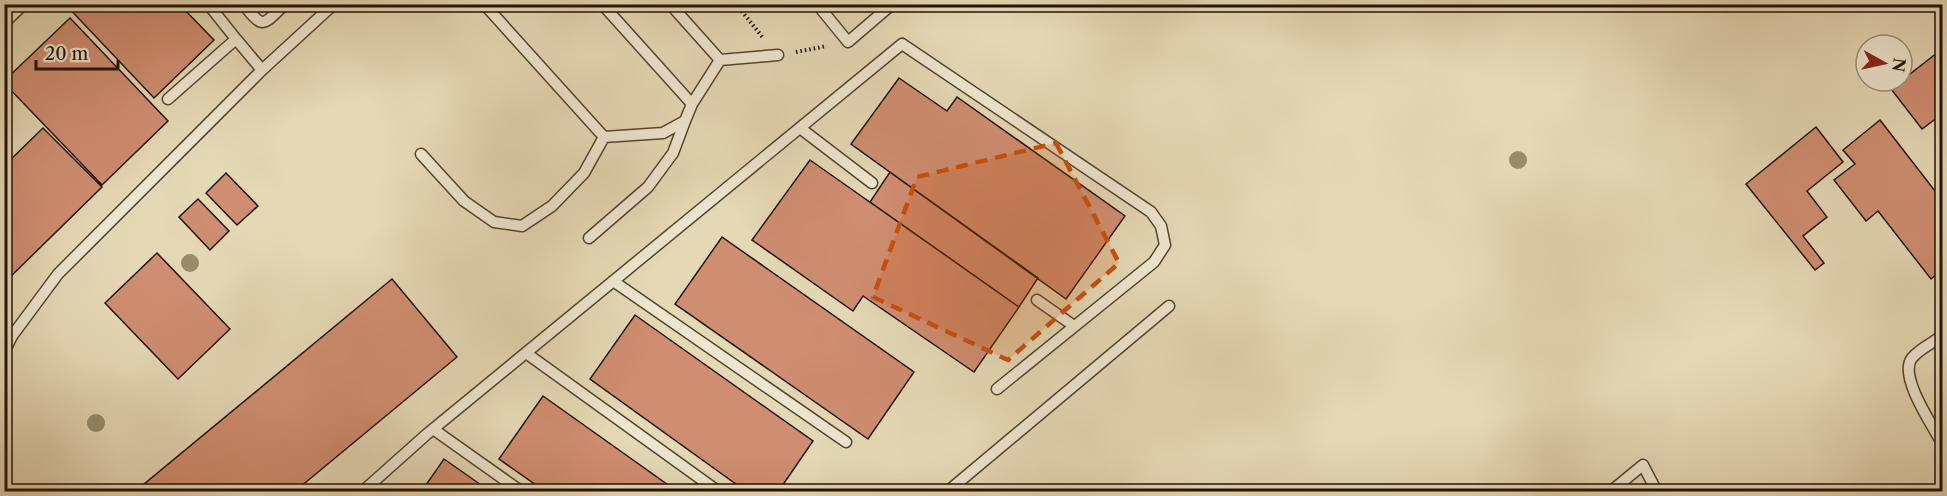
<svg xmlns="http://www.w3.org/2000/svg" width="1947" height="496" font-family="'Libre Caslon Text',serif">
  <rect width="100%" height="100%" fill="#e5d8b5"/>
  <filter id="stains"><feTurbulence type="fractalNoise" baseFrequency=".00333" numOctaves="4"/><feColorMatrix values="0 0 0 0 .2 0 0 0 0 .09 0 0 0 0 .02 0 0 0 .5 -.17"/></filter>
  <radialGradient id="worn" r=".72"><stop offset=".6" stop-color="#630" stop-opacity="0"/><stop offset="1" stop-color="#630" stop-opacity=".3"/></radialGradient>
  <path fill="#cf8d71" stroke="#231200" stroke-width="1.5" d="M 65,4 L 179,4 L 214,40 L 154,98 Z
    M 70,18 L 168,121 L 102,185 L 4,83 L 4,81 Z
    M 1942,49 L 1942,114 L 1922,129 L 1891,89 Z
    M 899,78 L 947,111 L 957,97 L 1125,216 L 1066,299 L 851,144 Z
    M 1880,120 L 1942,200 L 1942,270 L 1931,279 L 1878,211 L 1866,221 L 1834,180 L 1855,164 L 1843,150 Z
    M 1816,127 L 1843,162 L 1807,191 L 1827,217 L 1803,236 L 1824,263 L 1815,270 L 1746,184 Z
    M 43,128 L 102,187 L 4,283 L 4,166 Z
    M 810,160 L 1019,307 L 974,372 L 863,296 L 853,311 L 752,240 Z
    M 890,172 L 1038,278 L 1019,307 L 870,202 Z
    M 226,173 L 258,206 L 237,225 L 206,193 Z
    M 198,199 L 229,231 L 210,250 L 179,217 Z
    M 722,237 L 914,372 L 868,439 L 675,304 Z
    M 157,253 L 230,329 L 178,379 L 105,303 Z
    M 392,279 L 457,357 L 294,492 L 148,492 L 143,485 Z
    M 635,315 L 813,441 L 778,492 L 747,492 L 590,379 Z
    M 543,396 L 678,492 L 546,492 L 499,459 Z
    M 444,459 L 491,492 L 421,492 Z"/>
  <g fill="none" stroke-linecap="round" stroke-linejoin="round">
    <g stroke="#54442d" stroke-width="13">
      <path id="service" d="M 243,4 C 264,30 262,26 285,4
        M 602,4 L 692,104 L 720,60
        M 670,4 L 720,60 L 778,55
        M 817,4 L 848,42 L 890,6
        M 4,23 L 24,4
        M 262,70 L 334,4
        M 168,99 L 236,39 L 208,4
        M 800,128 L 872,183
        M 604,137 L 663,133 L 685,121 L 692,104
        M 421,154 L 464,201 L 494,222 L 522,226 L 552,206 L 584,173 L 604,137 L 484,4
        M 589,238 L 648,187 L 673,153 L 685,121
        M 613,281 L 846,442
        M 1037,300 L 1074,326
        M 1942,336 C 1934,342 1919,349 1912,358 C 1898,376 1933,426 1942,443
        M 4,352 L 12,336 L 58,274 L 262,70 L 236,39
        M 526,353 L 719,492
        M 433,429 L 522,492
        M 362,492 L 427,434 L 902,44 L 1151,212 L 1161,226 L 1165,245 L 1154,262 L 997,389
        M 947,492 L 1169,306
        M 1610,492 L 1643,465 L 1657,492"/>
    </g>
    <path stroke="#231200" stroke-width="4" stroke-dasharray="1.5 3" stroke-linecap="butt" d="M 736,4 L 764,39
      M 796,52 L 827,46"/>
    <use href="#service" stroke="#eee6cf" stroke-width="10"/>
  </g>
  <g fill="#978c6c">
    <circle cx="1518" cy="160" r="9"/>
    <circle cx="190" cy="263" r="9"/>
    <circle cx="96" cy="423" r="9"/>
  </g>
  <path fill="#ca4e0a" fill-opacity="0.2" stroke="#ca4e0a" stroke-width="4.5" stroke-dasharray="12 8" stroke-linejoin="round" d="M 1056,143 L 1119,263 L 1008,360 L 873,297 L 917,177 Z"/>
  <rect width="1947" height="496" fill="none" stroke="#e5d8b5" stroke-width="24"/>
  <rect x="6" y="6" width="1935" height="484" fill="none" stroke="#231200" stroke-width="3"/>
  <rect x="12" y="12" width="1923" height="472" fill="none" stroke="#231200" stroke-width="1.5"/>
  <g transform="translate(1884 63) rotate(98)"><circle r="28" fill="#eee6cf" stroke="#9d917c" stroke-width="1.5"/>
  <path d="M0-4.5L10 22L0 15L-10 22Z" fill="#8f2418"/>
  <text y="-9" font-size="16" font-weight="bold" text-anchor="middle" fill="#231200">N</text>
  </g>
  <path d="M36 60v9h82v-9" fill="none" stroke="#231200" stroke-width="3"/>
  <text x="45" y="60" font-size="18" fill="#231200" stroke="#eee6cf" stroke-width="4.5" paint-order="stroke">20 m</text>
  <rect width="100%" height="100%" filter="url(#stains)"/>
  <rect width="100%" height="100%" fill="url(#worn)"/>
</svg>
